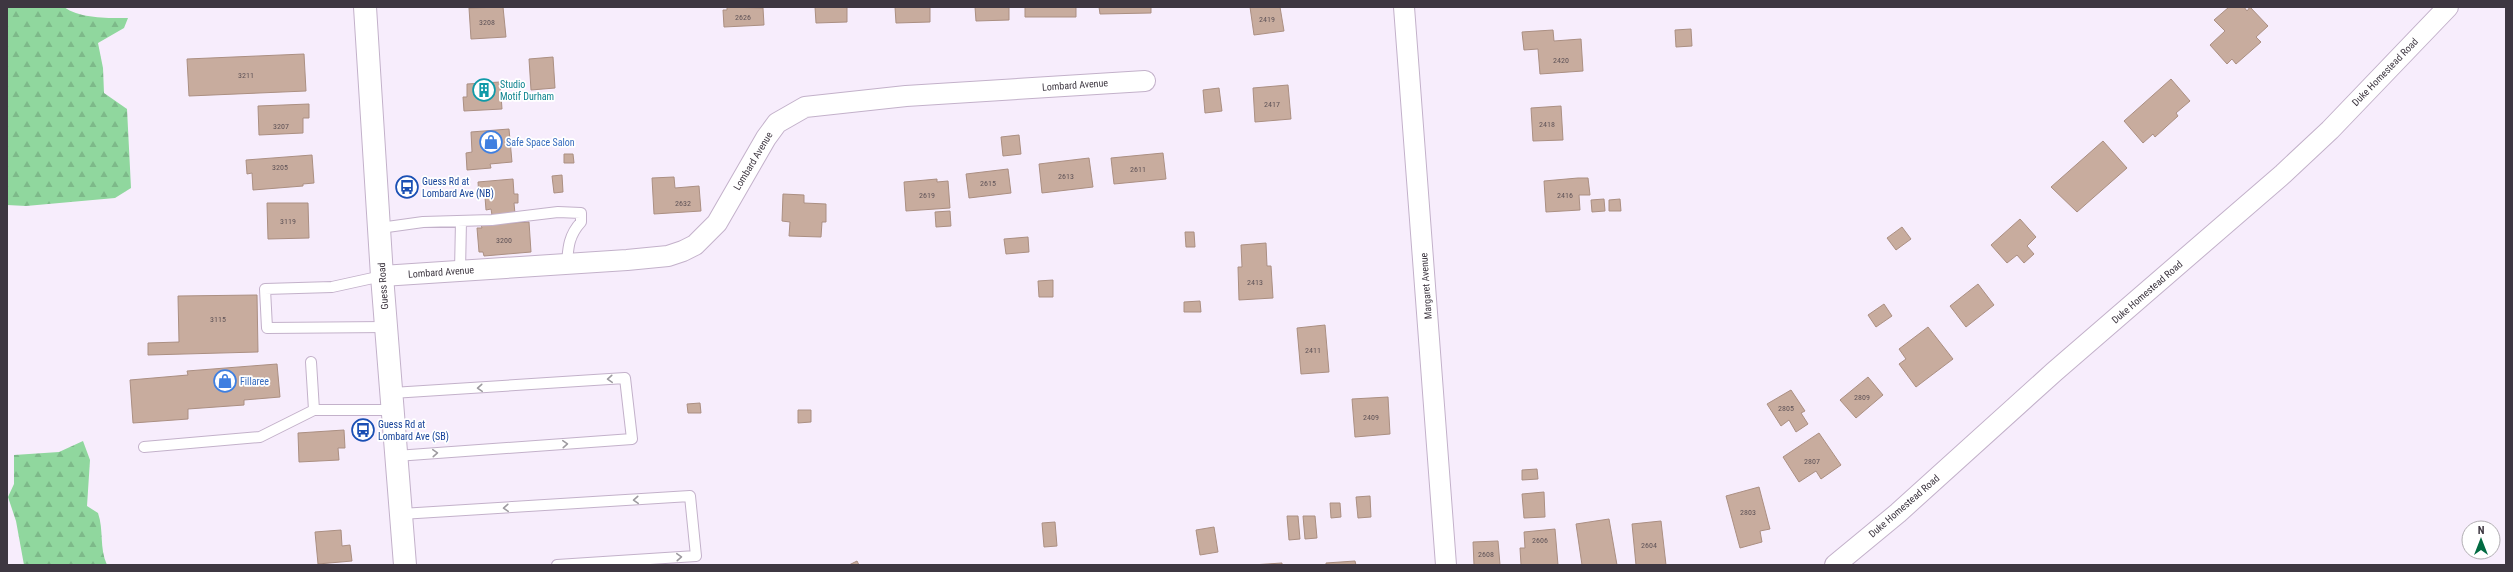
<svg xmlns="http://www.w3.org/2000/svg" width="2513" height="572" font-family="'Roboto Condensed',sans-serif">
  <defs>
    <pattern id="forest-firs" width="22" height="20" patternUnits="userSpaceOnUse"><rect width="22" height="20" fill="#90d79e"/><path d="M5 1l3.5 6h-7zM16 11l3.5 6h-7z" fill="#7db989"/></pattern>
  </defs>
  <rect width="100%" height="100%" fill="#f7edfc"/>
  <path fill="url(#forest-firs)" d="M 7,7 L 64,7 C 80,19 109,18 128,18 L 124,28 L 98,43 L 103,68 L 104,93 L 127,109 L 131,188 L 115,198 L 26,206 L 7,205 Z
    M 83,441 L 90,460 L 87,506 L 98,513 C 104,530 99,548 107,565 L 24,565 L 16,521 L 8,497 L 14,484 L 14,455 L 59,452 Z"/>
  <path fill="#c8ac9e" stroke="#ab8f82" d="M 503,7 L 506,37 L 471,39 L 469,8 Z
    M 727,7 L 763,8 L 764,25 L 724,27 L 723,10 L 727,10 Z
    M 815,7 L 847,7 L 847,22 L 816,23 Z
    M 895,7 L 930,7 L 930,22 L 896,23 Z
    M 975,7 L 1009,7 L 1009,20 L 976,21 Z
    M 1025,7 L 1076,7 L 1076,17 L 1025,17 Z
    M 1099,7 L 1151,7 L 1151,13 L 1100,14 Z
    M 1250,7 L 1280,7 L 1284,31 L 1254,35 Z
    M 2229,7 L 2244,7 L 2247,11 L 2250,7 L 2268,26 L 2256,37 L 2261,42 L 2236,64 L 2232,59 L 2227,64 L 2210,45 L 2225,31 L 2214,20 Z
    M 1691,29 L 1692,46 L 1676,47 L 1675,30 Z
    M 1553,30 L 1554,41 L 1581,39 L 1583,71 L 1540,74 L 1538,49 L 1524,50 L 1522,32 Z
    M 304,54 L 306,91 L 189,96 L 187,59 Z
    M 553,57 L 555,88 L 531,90 L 529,59 Z
    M 2171,79 L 2190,101 L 2176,113 L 2178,116 L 2155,137 L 2153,134 L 2143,143 L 2124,121 Z
    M 500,82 L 502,109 L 464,111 L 463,97 L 467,97 L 467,84 Z
    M 1288,85 L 1291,119 L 1255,122 L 1253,88 Z
    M 1219,88 L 1222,111 L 1205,113 L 1203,90 Z
    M 309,104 L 309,118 L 303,118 L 303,133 L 259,135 L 258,106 Z
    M 1561,106 L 1563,140 L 1533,141 L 1531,108 Z
    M 509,129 L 512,162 L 490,164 L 491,168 L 467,170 L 466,153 L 472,152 L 471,132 Z
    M 1019,135 L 1021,154 L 1003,156 L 1001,137 Z
    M 2103,141 L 2127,168 L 2077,212 L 2051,187 Z
    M 1163,153 L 1166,179 L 1114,184 L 1111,158 Z
    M 564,154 L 573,154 L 574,163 L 564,163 Z
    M 312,155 L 314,183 L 303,184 L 303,186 L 253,190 L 252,173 L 247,174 L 246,160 Z
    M 1089,158 L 1093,187 L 1042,193 L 1039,164 Z
    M 1008,169 L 1011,193 L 969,198 L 966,174 Z
    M 562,175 L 563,192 L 554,193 L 552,176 Z
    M 674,177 L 675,188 L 699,186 L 701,211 L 654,214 L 652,178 Z
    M 1578,178 L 1588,178 L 1590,195 L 1579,195 L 1580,210 L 1546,212 L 1544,181 Z
    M 513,179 L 514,194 L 518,194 L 518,203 L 514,203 L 515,214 L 492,215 L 491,209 L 486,210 L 485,197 L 479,197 L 478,182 Z
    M 937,179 L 937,182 L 948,181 L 950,208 L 906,211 L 904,182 Z
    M 783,194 L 804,195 L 804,203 L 826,204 L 826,222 L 822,222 L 821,237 L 789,236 L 790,222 L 782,221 Z
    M 1604,199 L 1605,211 L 1592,212 L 1591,200 Z
    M 1620,199 L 1621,211 L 1609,211 L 1609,200 Z
    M 267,203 L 308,203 L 309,238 L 268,239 Z
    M 950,211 L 951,226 L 936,227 L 935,212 Z
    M 2020,219 L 2036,237 L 2027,246 L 2034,254 L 2024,263 L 2017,255 L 2007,263 L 1991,245 Z
    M 510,221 L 510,223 L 529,222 L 531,252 L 484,256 L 483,252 L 479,252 L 477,228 L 482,228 L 481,225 Z
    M 1902,227 L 1911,239 L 1896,250 L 1887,238 Z
    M 1185,232 L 1194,232 L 1195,247 L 1186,247 Z
    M 1028,237 L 1029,252 L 1006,254 L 1004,239 Z
    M 1266,243 L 1267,266 L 1271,266 L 1273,298 L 1239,300 L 1238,267 L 1242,267 L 1241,245 Z
    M 1053,280 L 1053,297 L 1039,297 L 1038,281 Z
    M 1978,284 L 1994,305 L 1966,327 L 1950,306 Z
    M 257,295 L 258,352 L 148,355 L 148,343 L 179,342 L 178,296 Z
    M 1200,301 L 1201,312 L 1184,312 L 1184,302 Z
    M 1884,304 L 1892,316 L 1876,327 L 1868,315 Z
    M 1325,325 L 1329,372 L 1301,374 L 1297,328 Z
    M 1928,327 L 1953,359 L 1916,387 L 1899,364 L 1906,359 L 1899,349 Z
    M 277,364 L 280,397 L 244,400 L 244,405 L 188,409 L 188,419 L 133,423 L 130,380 L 188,375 L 187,371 Z
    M 1868,377 L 1883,395 L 1856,418 L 1840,400 Z
    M 1791,390 L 1805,411 L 1801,413 L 1808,424 L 1796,432 L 1789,420 L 1781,426 L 1767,404 Z
    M 1388,397 L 1390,434 L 1355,437 L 1352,399 Z
    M 700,403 L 701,413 L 688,413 L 687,404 Z
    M 798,410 L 811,410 L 811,422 L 798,423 Z
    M 344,430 L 345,448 L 338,448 L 339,460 L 299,462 L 298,433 Z
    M 1819,433 L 1841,465 L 1821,479 L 1816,471 L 1799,482 L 1783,457 Z
    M 1537,469 L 1538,479 L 1522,480 L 1522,470 Z
    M 1759,487 L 1770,529 L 1760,531 L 1762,542 L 1740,548 L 1726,496 Z
    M 1544,492 L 1545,517 L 1524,518 L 1522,494 Z
    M 1370,496 L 1371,517 L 1358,518 L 1356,497 Z
    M 1330,503 L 1340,503 L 1341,517 L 1331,518 Z
    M 1287,516 L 1298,516 L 1300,539 L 1289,540 Z
    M 1303,516 L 1315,516 L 1317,538 L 1305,539 Z
    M 1609,519 L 1617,565 L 1582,565 L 1576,524 Z
    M 1661,521 L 1666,565 L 1636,565 L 1632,524 Z
    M 1055,522 L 1057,546 L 1044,547 L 1042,523 Z
    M 1214,527 L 1218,552 L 1200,555 L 1196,530 Z
    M 1555,529 L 1558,565 L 1521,565 L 1520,548 L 1525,548 L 1524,532 Z
    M 341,530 L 342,546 L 350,545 L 352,561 L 318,564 L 315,532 Z
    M 1498,541 L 1500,565 L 1474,565 L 1473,542 Z
    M 857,561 L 859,565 L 849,565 Z
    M 1355,561 L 1356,565 L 1326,565 L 1326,563 Z
    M 1282,563 L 1282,565 L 1252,565 Z"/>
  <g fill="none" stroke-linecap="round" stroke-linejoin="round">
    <g stroke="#c3b1ca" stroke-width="12">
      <path id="service" d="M 380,228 L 423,222 L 492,220 L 558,212 L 581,213 L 581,222 C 569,235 568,247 567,264
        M 460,271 L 461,221
        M 382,276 L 332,287 L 265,289 L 267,328 L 386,327
        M 311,362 L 314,410 L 393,410
        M 392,393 L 625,378 L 632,439 L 396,456
        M 144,447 L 260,437 L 314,410
        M 401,514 L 690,496 L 696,556 L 557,565"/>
    </g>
    <g stroke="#c3b1ca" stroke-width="22">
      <path id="minor" d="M 1404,7 L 1446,565
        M 382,276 L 627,260 L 668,256 L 683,251 L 695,245 L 717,223 L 766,138 L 777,123 L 805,107 L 906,96 L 1145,81
        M 1835,565 L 1898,513 L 2054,372 L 2283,174 L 2330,130 L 2448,7"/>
    </g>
    <g stroke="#c3b1ca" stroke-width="24">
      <path id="secondary" d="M 365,7 L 382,276 L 405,565"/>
    </g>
    <use href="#service" stroke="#fff" stroke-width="10"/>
    <use href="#minor" stroke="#fff" stroke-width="20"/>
    <use href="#secondary" stroke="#fff" stroke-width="22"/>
  </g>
  <defs><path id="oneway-chevron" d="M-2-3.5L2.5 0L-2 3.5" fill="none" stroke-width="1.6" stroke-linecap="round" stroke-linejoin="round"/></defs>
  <g stroke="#9e9ba0">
    <use href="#oneway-chevron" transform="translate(610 379) rotate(176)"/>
    <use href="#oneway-chevron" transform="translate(480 388) rotate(176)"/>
    <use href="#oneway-chevron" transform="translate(565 444) rotate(-4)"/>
    <use href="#oneway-chevron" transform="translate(435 453) rotate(-4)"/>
    <use href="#oneway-chevron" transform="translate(636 500) rotate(176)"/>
    <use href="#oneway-chevron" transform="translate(506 508) rotate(176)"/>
    <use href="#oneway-chevron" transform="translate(679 557) rotate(-4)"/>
  </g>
  <defs>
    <g id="building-ring" transform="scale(1.15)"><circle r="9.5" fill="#fff" stroke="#0f9aa8" stroke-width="1.5"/><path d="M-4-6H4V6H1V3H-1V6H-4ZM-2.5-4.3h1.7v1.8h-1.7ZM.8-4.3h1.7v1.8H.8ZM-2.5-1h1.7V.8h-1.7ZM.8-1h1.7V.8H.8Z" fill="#0f9aa8"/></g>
    <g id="shop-ring" transform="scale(1.15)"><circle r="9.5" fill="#fff" stroke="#3f7fe0" stroke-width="1.5"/><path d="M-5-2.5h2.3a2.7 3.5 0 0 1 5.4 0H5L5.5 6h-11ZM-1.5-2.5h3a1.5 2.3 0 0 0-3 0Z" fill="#3f7fe0"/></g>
    <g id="bus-ring" transform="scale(1.15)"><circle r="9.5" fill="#fff" stroke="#1a4fb4" stroke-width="1.5"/><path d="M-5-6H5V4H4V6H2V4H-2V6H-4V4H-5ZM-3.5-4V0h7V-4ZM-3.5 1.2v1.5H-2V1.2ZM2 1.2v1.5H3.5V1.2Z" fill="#1a4fb4"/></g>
  </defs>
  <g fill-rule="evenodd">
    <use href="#building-ring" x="484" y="90"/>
    <use href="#shop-ring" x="491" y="142"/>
    <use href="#bus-ring" x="407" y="187"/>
    <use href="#shop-ring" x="225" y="381"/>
    <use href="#bus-ring" x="363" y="430"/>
  </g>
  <g text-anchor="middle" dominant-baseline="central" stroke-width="3.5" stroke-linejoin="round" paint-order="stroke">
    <g font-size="8" fill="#605458">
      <text x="743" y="17">2626</text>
      <text x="1267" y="19">2419</text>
      <text x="487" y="22">3208</text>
      <text x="1561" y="60">2420</text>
      <text x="246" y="75">3211</text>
      <text x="1272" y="104">2417</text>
      <text x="1547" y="124">2418</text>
      <text x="281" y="126">3207</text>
      <text x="280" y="167">3205</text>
      <text x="1138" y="169">2611</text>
      <text x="1066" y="176">2613</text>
      <text x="988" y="183">2615</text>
      <text x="927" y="195">2619</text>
      <text x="1565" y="195">2416</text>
      <text x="683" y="203">2632</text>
      <text x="288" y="221">3119</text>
      <text x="504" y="240">3200</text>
      <text x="1255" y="282">2413</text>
      <text x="218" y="319">3115</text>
      <text x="1313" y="350">2411</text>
      <text x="1862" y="397">2809</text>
      <text x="1786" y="408">2805</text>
      <text x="1371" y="417">2409</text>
      <text x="1812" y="461">2807</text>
      <text x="1748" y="512">2803</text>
      <text x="1540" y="540">2606</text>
      <text x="1649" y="545">2604</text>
      <text x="1486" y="554">2608</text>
    </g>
    <g font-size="10" fill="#3e3741" stroke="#fff">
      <text transform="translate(2385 72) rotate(-46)">Duke Homestead Road</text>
      <text transform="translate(1075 85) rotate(-4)">Lombard Avenue</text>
      <text transform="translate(753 161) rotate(-59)">Lombard Avenue</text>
      <text transform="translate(441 272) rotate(-4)">Lombard Avenue</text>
      <text transform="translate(383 286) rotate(-94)">Guess Road</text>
      <text transform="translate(1426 286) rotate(-94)">Margaret Avenue</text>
      <text transform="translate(2147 292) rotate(-41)">Duke Homestead Road</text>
      <text transform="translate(1904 506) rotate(-41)">Duke Homestead Road</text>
    </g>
    <g font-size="10" fill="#0d838f" stroke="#fff" text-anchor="start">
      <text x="500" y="84">Studio<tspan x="500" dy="12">Motif Durham</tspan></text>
    </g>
    <g font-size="10" fill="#366cbe" stroke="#fff" text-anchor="start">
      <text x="506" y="142">Safe Space Salon</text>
      <text x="240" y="381">Fillaree</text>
    </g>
    <g font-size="10" fill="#164399" stroke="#fff" text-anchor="start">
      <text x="422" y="181">Guess Rd at<tspan x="422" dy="12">Lombard Ave (NB)</tspan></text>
      <text x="378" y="424">Guess Rd at<tspan x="378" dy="12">Lombard Ave (SB)</tspan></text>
    </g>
  </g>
  <rect width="2513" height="572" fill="none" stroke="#3e3741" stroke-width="16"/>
  <g transform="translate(2481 540)"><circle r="19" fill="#ffffff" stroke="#b2afb3"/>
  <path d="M0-3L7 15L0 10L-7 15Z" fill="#026b42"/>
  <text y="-6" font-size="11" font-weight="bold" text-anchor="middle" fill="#3e3741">N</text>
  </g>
</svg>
